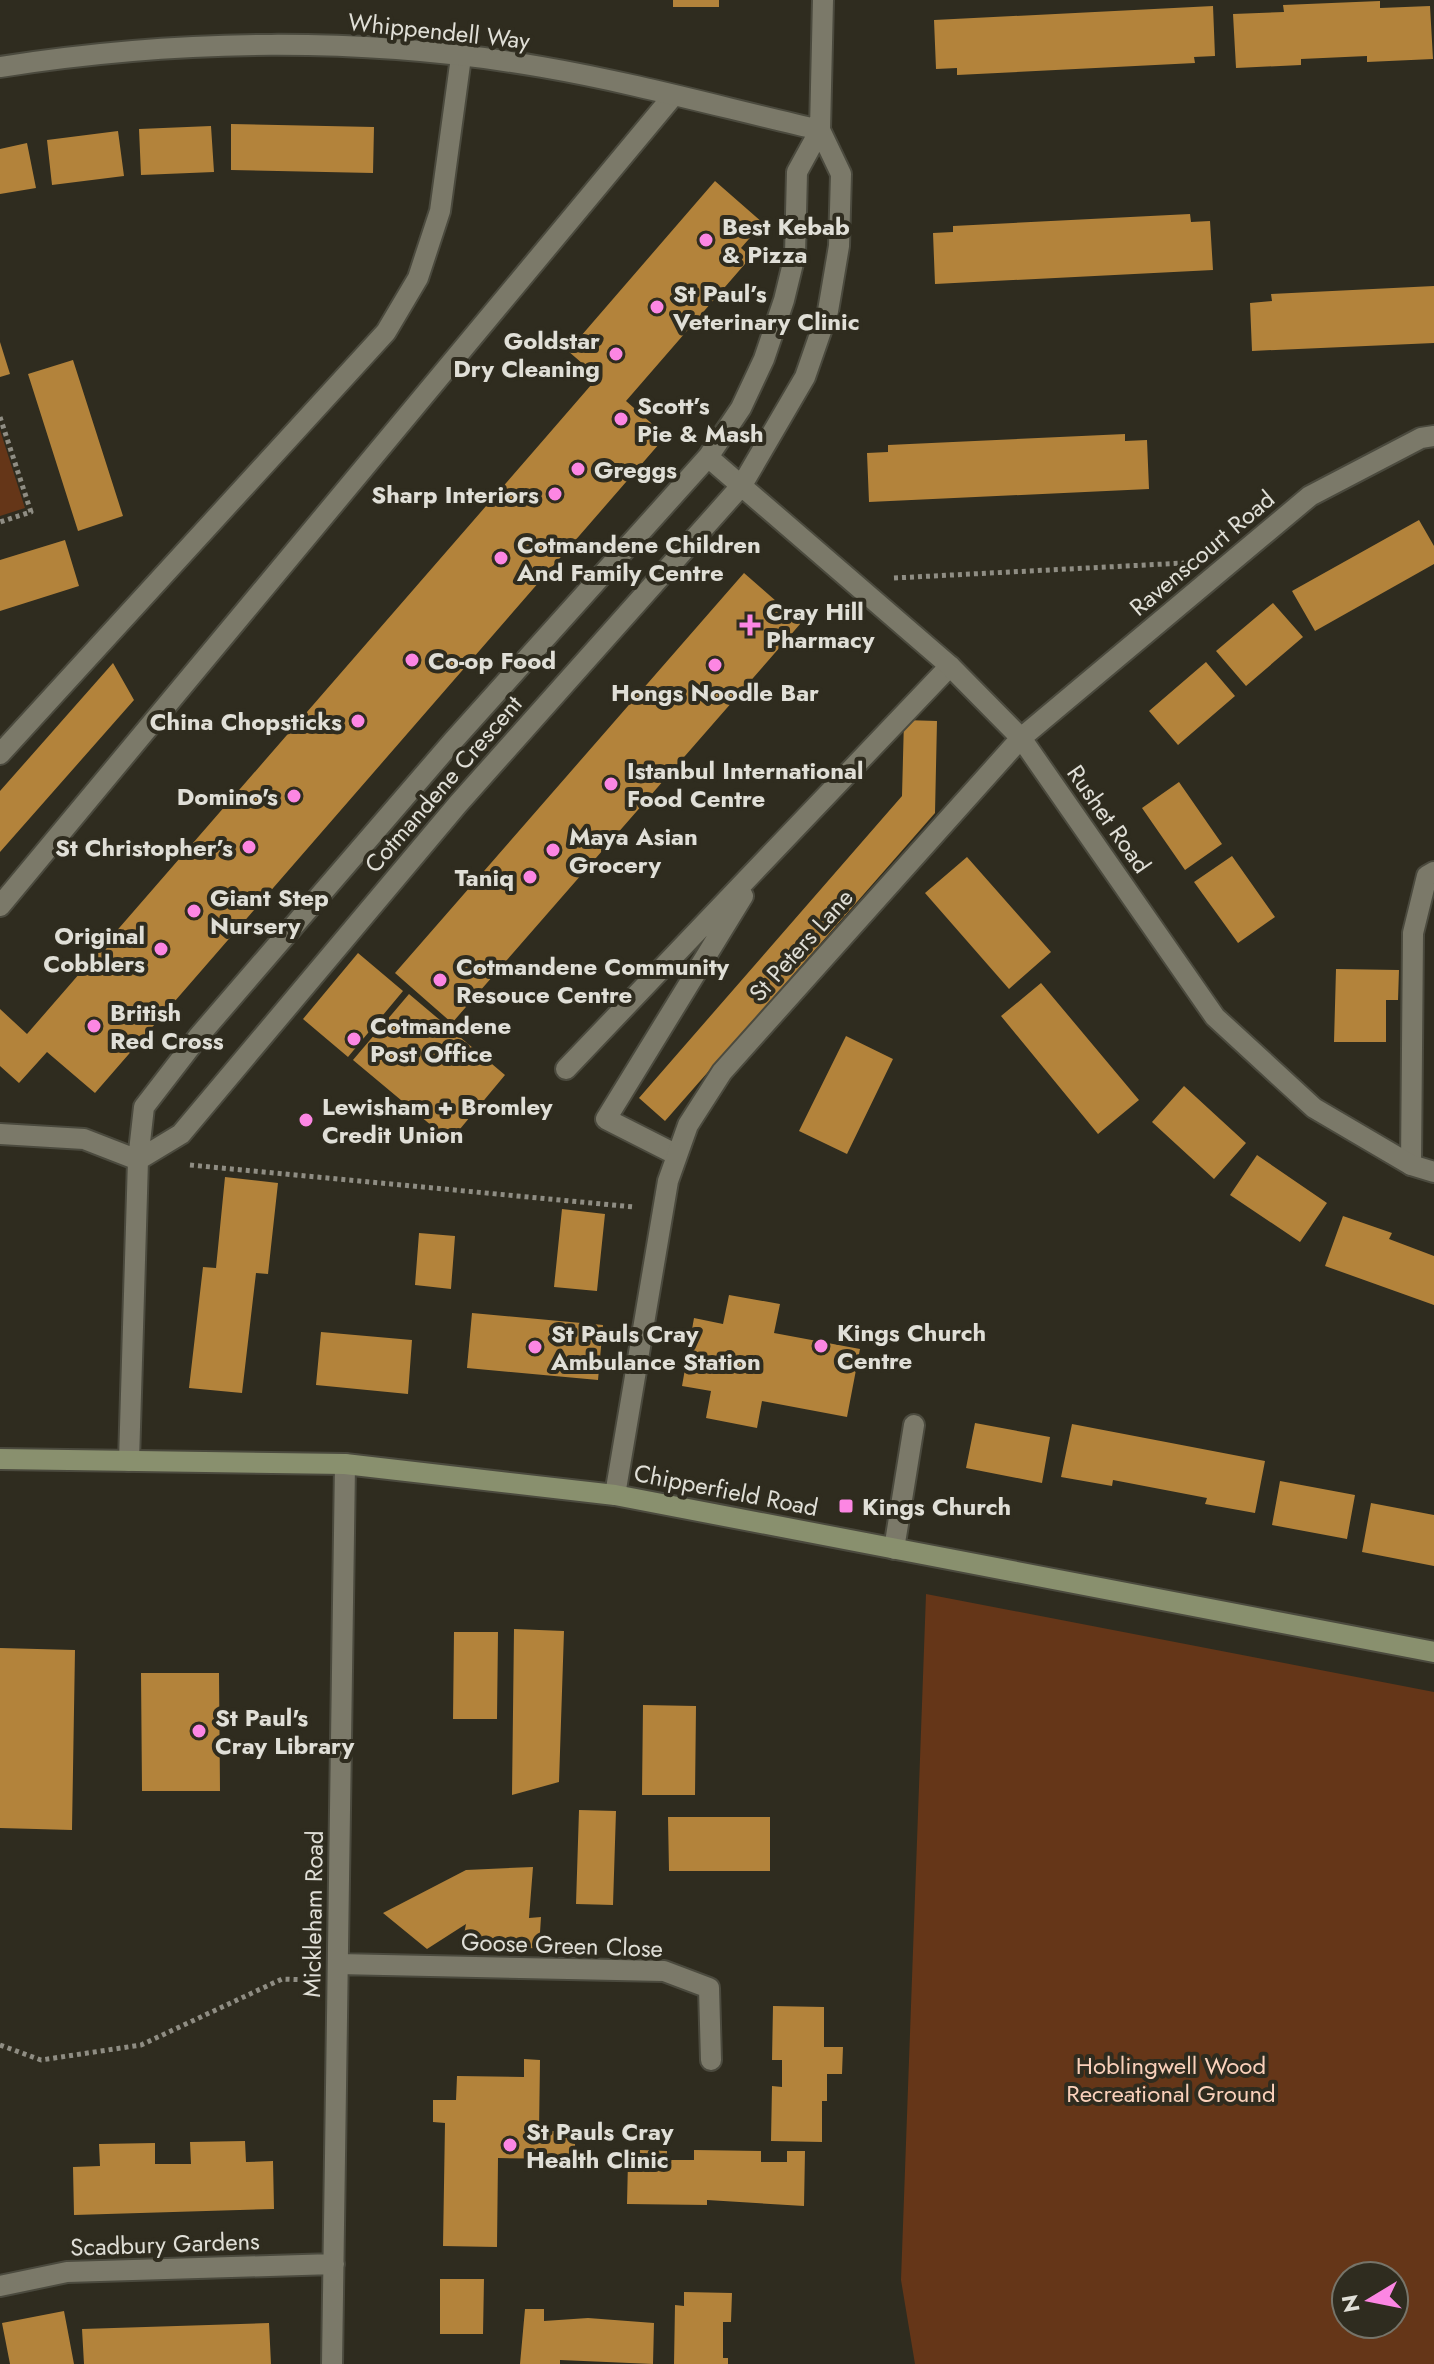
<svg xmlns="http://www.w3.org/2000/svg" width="1434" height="2364" font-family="Jost,sans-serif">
  <rect width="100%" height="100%" fill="#2f2c1f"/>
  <path fill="#653618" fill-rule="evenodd" d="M 0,430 L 25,508 L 0,516 Z
    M 926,1594 L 1434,1692 L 1434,2364 L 915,2364 L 901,2280 ZM 1394,2276 L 1394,2324 L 1346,2324 L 1346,2276 Z"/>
  <path fill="#b3833b" d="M 673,0 L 719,0 L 719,7 L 673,7 Z
    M 1380,1 L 1380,8 L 1430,6 L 1433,59 L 1367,62 L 1367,56 L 1301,59 L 1301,65 L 1236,68 L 1233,14 L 1284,12 L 1283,5 Z
    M 1213,6 L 1215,56 L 1194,57 L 1195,63 L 957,75 L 957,68 L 936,69 L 934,20 Z
    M 231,124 L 374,127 L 373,173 L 231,170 Z
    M 211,126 L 214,172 L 141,175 L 139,129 Z
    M 118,131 L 124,176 L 52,185 L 47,140 Z
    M 27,143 L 36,188 L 0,194 L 0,149 Z
    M 715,181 L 763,223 L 741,248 L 751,257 L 626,401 L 666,436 L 95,1093 L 47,1052 L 19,1083 L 0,1066 L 0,1009 L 27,1034 L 533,452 L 598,377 L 568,351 Z
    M 1190,214 L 1191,222 L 1210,221 L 1213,270 L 935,284 L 933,233 L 953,232 L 953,226 Z
    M 1434,286 L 1434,343 L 1252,351 L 1250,303 L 1272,301 L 1271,294 Z
    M 0,342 L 10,374 L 0,377 Z
    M 73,360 L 123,516 L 78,531 L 28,374 Z
    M 1125,434 L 1125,441 L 1147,440 L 1149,489 L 869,502 L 867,453 L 888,452 L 888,445 Z
    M 1419,520 L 1434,546 L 1434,564 L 1315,631 L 1292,591 Z
    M 65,540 L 79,586 L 0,611 L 0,560 Z
    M 744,573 L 801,623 L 452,1023 L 395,973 Z
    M 1273,603 L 1303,637 L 1246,686 L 1216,651 Z
    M 1206,662 L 1235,696 L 1178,745 L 1149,711 Z
    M 113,663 L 134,700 L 0,852 L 0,791 Z
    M 904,720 L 937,721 L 935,813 L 665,1121 L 639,1098 L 902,796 Z
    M 1179,782 L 1222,844 L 1185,870 L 1142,808 Z
    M 1232,856 L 1275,917 L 1238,943 L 1194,882 Z
    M 967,857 L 1051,952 L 1009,989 L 925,893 Z
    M 358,953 L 403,991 L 348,1057 L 303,1019 Z
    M 1336,969 L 1399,970 L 1398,1000 L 1386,1000 L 1386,1042 L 1334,1042 Z
    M 1041,983 L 1139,1100 L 1098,1134 L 1001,1016 Z
    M 409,994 L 505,1075 L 450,1141 L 353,1060 Z
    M 846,1036 L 893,1059 L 847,1154 L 799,1131 Z
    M 1184,1086 L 1246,1143 L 1214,1179 L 1152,1122 Z
    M 1257,1155 L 1327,1203 L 1300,1242 L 1230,1195 Z
    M 225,1177 L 278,1183 L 268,1274 L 256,1273 L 242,1393 L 189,1388 L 203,1267 L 216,1268 Z
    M 562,1209 L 605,1214 L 597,1291 L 554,1287 Z
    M 1343,1216 L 1392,1233 L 1389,1239 L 1434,1256 L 1434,1305 L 1325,1266 Z
    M 419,1233 L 455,1236 L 451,1289 L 415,1285 Z
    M 729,1295 L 780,1304 L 774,1333 L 860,1349 L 847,1417 L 762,1401 L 757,1428 L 706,1418 L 711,1391 L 682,1386 L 694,1318 L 723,1324 Z
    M 472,1313 L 603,1325 L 598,1380 L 467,1368 Z
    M 321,1332 L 412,1340 L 408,1394 L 316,1385 Z
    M 975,1423 L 1050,1437 L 1042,1483 L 966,1468 Z
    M 1072,1424 L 1265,1461 L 1255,1513 L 1205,1504 L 1207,1498 L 1113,1480 L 1112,1486 L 1061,1477 Z
    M 1280,1481 L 1355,1495 L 1347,1539 L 1272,1525 Z
    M 1371,1503 L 1434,1515 L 1434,1566 L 1362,1552 Z
    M 514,1629 L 564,1631 L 559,1782 L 512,1795 Z
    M 454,1632 L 498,1632 L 497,1719 L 453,1719 Z
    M 0,1648 L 75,1650 L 72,1830 L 0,1828 Z
    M 141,1673 L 219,1673 L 220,1791 L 142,1791 Z
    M 643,1705 L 696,1706 L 695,1795 L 642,1795 Z
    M 579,1810 L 616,1811 L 613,1905 L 576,1904 Z
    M 668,1817 L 770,1817 L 770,1871 L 669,1871 Z
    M 533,1867 L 529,1918 L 541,1917 L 539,1948 L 461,1950 L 466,1924 L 427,1949 L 383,1913 L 466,1870 Z
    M 773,2006 L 824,2007 L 824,2047 L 843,2047 L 842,2074 L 827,2074 L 827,2101 L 822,2101 L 822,2142 L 771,2141 L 772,2086 L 782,2087 L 782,2060 L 772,2060 Z
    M 524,2059 L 540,2060 L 539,2131 L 575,2131 L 575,2159 L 498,2158 L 497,2247 L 443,2246 L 445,2123 L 433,2122 L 433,2100 L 456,2100 L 457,2076 L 524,2077 Z
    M 245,2141 L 246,2162 L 273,2161 L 274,2209 L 74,2215 L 73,2167 L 100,2166 L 99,2144 L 155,2143 L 155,2164 L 191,2164 L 190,2142 Z
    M 640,2150 L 667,2151 L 667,2160 L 694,2160 L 694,2150 L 761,2151 L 761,2162 L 787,2162 L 787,2151 L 805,2151 L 804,2206 L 707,2200 L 707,2205 L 627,2204 L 628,2161 L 640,2161 Z
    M 440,2279 L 484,2279 L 483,2334 L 440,2334 Z
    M 684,2292 L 732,2293 L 731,2322 L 723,2322 L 723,2358 L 728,2358 L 728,2364 L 674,2364 L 675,2305 L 684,2306 Z
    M 525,2309 L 544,2309 L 544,2321 L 588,2318 L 654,2323 L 653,2364 L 560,2360 L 560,2364 L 520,2364 Z
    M 64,2311 L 74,2364 L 10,2364 L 2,2323 Z
    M 269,2323 L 271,2364 L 84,2364 L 82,2329 Z"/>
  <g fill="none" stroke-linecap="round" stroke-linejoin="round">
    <g stroke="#4b4a3e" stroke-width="24">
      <path id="lane" d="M 0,754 L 386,332 L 418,278 L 440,211 L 461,57
        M 0,906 L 673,96
        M 566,1069 L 950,666
        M 675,1154 L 606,1119 L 743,896
        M 1411,1165 L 1413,933 L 1427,876 L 1434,872
        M 894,1549 L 914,1425"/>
    </g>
    <g stroke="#4b4a3e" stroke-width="24">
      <path id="street" d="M 0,67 C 178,39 364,36 542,67 C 635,83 728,109 820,130
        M 708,457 L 950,666 L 1021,738 L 1215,1017 L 1314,1108 L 1411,1165 L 1434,1172
        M 0,1134 L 84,1139 L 138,1160 L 129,1461
        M 138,1160 L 144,1107 L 198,1037 L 453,741 L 708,457 L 741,408 L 764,359 L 784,300 L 795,255 L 797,172 L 820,130 L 823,0
        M 138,1160 L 181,1134 L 458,804 L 742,485 L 805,377 L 828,311 L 839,246 L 841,174 L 820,130
        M 615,1495 L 668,1181 L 688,1125 L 722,1072 L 1021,738 L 1310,496 L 1421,438 L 1434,436
        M 338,1964 L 664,1971 L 709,1988 L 711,2060
        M 0,2286 L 67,2272 L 334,2264
        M 332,2364 L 345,1464"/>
    </g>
    <g stroke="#4b4a3e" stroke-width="24">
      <path id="secondary" d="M 0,1459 L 345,1464 L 615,1495 L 1434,1652"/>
    </g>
    <path stroke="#8f8d83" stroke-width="5" stroke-dasharray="4 4" stroke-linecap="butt" d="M 0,417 L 31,512 L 0,522
      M 894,578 L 1184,563
      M 190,1165 L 634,1207
      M 0,2045 L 41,2060 L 141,2045 L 282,1979 L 309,1980"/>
    <use href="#lane" stroke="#7b7969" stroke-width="20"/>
    <use href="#street" stroke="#7b7969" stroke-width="20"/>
    <use href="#secondary" stroke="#89906e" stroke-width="20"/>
  </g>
  <g fill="#fc86e3" stroke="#2f2c1f" stroke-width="3">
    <circle cx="706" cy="240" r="8"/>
    <circle cx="657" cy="307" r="8"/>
    <circle cx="616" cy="354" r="8"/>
    <circle cx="621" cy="419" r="8"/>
    <circle cx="578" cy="469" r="8"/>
    <circle cx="555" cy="494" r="8"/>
    <circle cx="501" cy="558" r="8"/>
    <path d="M746 613h8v8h8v8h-8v8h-8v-8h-8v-8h8z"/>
    <circle cx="412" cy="660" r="8"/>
    <circle cx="715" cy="665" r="8"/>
    <circle cx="358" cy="721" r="8"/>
    <circle cx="611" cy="784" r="8"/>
    <circle cx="294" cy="796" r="8"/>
    <circle cx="249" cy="847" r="8"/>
    <circle cx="553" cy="850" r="8"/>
    <circle cx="530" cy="877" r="8"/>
    <circle cx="194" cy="911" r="8"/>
    <circle cx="161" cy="949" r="8"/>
    <circle cx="440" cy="980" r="8"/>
    <circle cx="94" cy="1026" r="8"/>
    <circle cx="354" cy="1039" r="8"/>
    <circle cx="306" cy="1120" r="8"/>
    <circle cx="821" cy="1346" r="8"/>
    <circle cx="535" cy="1347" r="8"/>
    <rect x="838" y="1498" width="16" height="16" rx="4"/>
    <circle cx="199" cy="1731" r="8"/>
    <circle cx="510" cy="2145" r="8"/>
  </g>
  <g text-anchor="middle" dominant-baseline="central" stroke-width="8" stroke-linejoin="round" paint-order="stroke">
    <g font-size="24" fill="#e0dfd7" stroke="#2f2c1f">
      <text transform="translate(439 31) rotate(6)">Whippendell Way</text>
      <text transform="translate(1202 553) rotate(-40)">Ravenscourt Road</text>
      <text transform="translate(443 784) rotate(-49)">Cotmandene Crescent</text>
      <text transform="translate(1109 819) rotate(55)">Rushet Road</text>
      <text transform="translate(801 945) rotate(-48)">St Peters Lane</text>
      <text transform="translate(726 1490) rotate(11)">Chipperfield Road</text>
      <text transform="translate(313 1914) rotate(-89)">Mickleham Road</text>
      <text transform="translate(562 1945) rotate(2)">Goose Green Close</text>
      <text transform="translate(165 2244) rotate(-2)">Scadbury Gardens</text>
    </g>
    <g font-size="24" font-weight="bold" fill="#e0dfd7" stroke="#2f2c1f" text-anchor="start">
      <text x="722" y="226">Best Kebab<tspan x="722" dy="28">&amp; Pizza</tspan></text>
      <text x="673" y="293">St Paul’s<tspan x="673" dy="28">Veterinary Clinic</tspan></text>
      <text x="600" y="340" text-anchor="end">Goldstar<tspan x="600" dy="28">Dry Cleaning</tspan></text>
      <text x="637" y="405">Scott’s<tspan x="637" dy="28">Pie &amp; Mash</tspan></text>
      <text x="594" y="469">Greggs</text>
      <text x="539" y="494" text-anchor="end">Sharp Interiors</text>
      <text x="517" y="544">Cotmandene Children<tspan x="517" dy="28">And Family Centre</tspan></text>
      <text x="766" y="611">Cray Hill<tspan x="766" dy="28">Pharmacy</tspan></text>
      <text x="428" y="660">Co-op Food</text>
      <text x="715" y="692" text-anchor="middle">Hongs Noodle Bar</text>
      <text x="342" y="721" text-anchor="end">China Chopsticks</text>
      <text x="627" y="770">Istanbul International<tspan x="627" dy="28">Food Centre</tspan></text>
      <text x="278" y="796" text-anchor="end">Domino's</text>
      <text x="569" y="836">Maya Asian<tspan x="569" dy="28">Grocery</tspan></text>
      <text x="233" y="847" text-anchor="end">St Christopher’s</text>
      <text x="514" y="877" text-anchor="end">Taniq</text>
      <text x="210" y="897">Giant Step<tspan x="210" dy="28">Nursery</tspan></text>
      <text x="145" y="935" text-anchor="end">Original<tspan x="145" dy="28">Cobblers</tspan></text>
      <text x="456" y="966">Cotmandene Community<tspan x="456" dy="28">Resouce Centre</tspan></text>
      <text x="110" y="1012">British<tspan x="110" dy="28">Red Cross</tspan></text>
      <text x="370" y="1025">Cotmandene<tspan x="370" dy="28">Post Office</tspan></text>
      <text x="322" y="1106">Lewisham + Bromley<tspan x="322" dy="28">Credit Union</tspan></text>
      <text x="837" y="1332">Kings Church<tspan x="837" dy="28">Centre</tspan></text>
      <text x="551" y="1333">St Pauls Cray<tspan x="551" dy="28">Ambulance Station</tspan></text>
      <text x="862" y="1506">Kings Church</text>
      <text x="215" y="1717">St Paul's<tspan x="215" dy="28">Cray Library</tspan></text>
      <text x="526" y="2131">St Pauls Cray<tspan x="526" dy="28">Health Clinic</tspan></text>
    </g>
    <g font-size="24" fill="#fad1bb" stroke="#2f2c1f">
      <text x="1171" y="2065">Hoblingwell Wood<tspan x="1171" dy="28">Recreational Ground</tspan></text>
    </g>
  </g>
  <g transform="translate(1370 2300) rotate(260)"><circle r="38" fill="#2f2c1f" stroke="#767469" stroke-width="2"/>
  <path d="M0-6L14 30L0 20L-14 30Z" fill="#fc86e3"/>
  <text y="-12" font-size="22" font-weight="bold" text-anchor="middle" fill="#e0dfd7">N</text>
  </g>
</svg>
